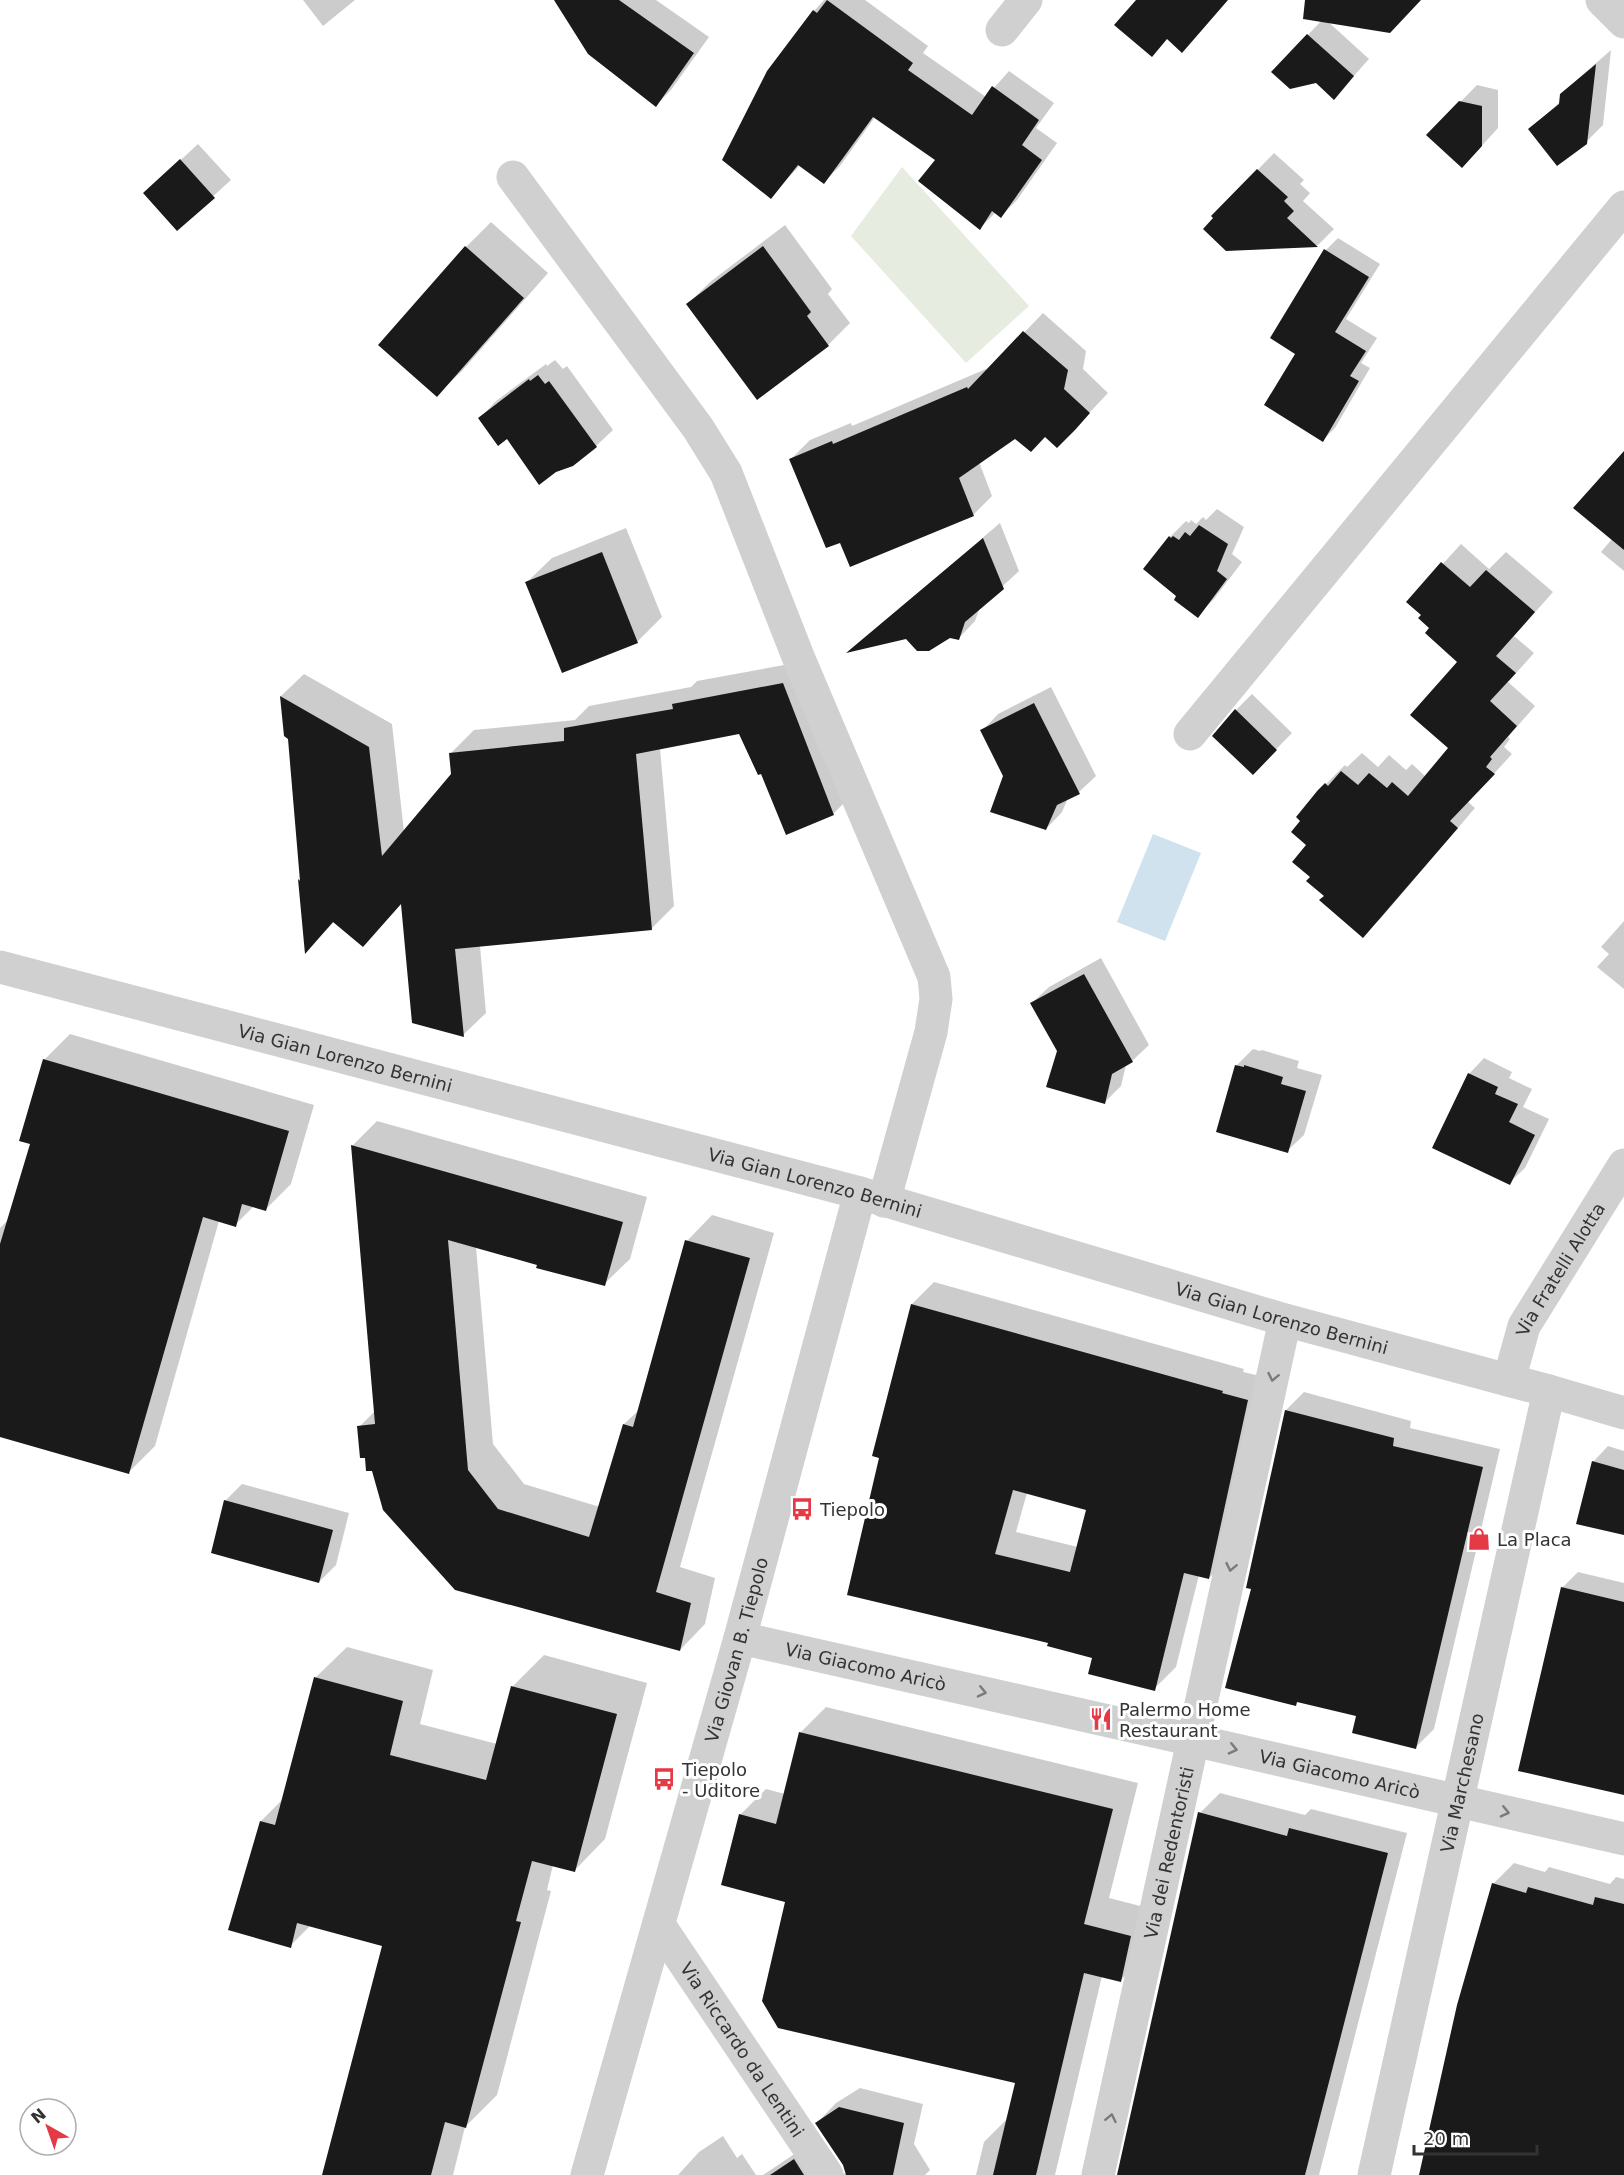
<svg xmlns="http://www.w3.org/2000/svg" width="1624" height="2175" font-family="'DejaVu Sans',sans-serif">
  <rect width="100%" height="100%" fill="#fff"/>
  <path fill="#e6ecdf" d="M 902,167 L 1029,306 L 966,363 L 851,236 Z"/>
  <path fill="#cfe2ee" d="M 1153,834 L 1201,853 L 1165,941 L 1117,922 Z"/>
  <path fill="#0003" fill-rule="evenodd" d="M 303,0 L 355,0 L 323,26 Z
    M 557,0 L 656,0 L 709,37 L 671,90 L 656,105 L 589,53 L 555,2 Z
    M 824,0 L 865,0 L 928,46 L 923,53 L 986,97 L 1009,71 L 1054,103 L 1036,128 L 1057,143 L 1017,200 L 1001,216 L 996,212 L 980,228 L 937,160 L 875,117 L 840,166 L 824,182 L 800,165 L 771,197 L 814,11 Z
    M 1324,18 L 1369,59 L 1334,98 L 1316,82 L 1273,72 Z
    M 1611,50 L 1603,125 L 1586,142 L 1530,129 L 1561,101 L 1561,95 L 1579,78 Z
    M 1477,85 L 1498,90 L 1498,128 L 1478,150 L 1428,135 Z
    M 198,144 L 231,180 L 177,229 L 145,193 Z
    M 1274,153 L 1304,180 L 1300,184 L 1310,193 L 1303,201 L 1334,229 L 1318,245 L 1227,249 L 1213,216 Z
    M 491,222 L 548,273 L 462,371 L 437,395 L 380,345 L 466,247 Z
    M 785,225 L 832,289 L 828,294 L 850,323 L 828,345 L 688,304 L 710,282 Z
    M 1338,238 L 1380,264 L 1346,319 L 1377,338 L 1361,363 L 1370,368 L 1335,428 L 1323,440 L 1297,354 L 1272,338 L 1326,250 Z
    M 1043,313 L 1086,351 L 1083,369 L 1108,393 L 1076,427 L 1015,437 L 979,462 L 992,496 L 973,515 L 841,541 L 791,459 L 810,440 L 851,423 L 852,426 L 986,369 L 987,371 Z
    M 555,360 L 563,369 L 567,366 L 613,430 L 596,446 L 507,437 L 480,418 L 496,401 L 546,364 L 547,366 Z
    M 1624,456 L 1624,571 L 1601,552 L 1612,539 Z
    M 1217,509 L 1244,527 L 1232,554 L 1242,562 L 1214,599 L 1197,616 L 1178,596 L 1170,537 L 1186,521 L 1189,523 L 1191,520 L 1196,524 L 1203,517 L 1206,520 Z
    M 1000,523 L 1019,571 L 980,607 L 975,621 L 959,638 L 907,637 L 851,650 Z
    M 626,528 L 662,617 L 637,642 L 527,582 L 552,558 Z
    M 1461,544 L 1489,569 L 1506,552 L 1553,592 L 1514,636 L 1534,653 L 1508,682 L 1535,706 L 1508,737 L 1510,739 L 1504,747 L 1512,754 L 1468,802 L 1475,808 L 1382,917 L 1363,936 L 1326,896 L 1312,877 L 1308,845 L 1319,791 L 1345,765 L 1347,767 L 1362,753 L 1378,767 L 1389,755 L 1406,770 L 1412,764 L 1426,777 L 1450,748 L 1459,662 L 1431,628 L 1423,614 L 1408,602 Z
    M 806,661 L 856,791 L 833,814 L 762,772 L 740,732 L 660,748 L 674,906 L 651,929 L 480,946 L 486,1013 L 463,1035 L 402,903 L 363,945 L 335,921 L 307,950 L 299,880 L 301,878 L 289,738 L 285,735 L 281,696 L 304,674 L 392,724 L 404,832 L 453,775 L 451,753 L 474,730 L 575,720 L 589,706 L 691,687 L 697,681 Z
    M 1051,687 L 1096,776 L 1079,792 L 1068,798 L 1062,812 L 1046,829 L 1004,775 L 982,731 L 998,714 Z
    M 1252,694 L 1292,733 L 1253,773 L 1236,710 Z
    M 1624,921 L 1624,989 L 1597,967 L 1609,954 L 1601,947 Z
    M 1101,958 L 1149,1045 L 1132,1061 L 1126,1065 L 1121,1086 L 1104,1103 L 1059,1051 L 1032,1003 L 1049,987 Z
    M 70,1034 L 314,1105 L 291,1184 L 265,1210 L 254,1206 L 235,1225 L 219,1221 L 155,1446 L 129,1472 L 0,1435 L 0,1228 L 9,1219 L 32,1143 L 44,1060 Z
    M 1253,1049 L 1260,1051 L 1262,1050 L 1299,1061 L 1297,1068 L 1322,1075 L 1304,1135 L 1287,1151 L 1236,1066 Z
    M 1484,1058 L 1512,1072 L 1509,1078 L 1532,1089 L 1523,1107 L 1549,1119 L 1525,1168 L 1509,1183 L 1469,1074 Z
    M 377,1121 L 647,1197 L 630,1259 L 604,1284 L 476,1247 L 493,1444 L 524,1484 L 600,1507 L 624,1424 L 640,1409 L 687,1241 L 712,1215 L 774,1233 L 680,1567 L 715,1578 L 705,1624 L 680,1650 L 373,1470 L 366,1456 L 359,1427 L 376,1410 L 352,1146 Z
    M 934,1282 L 1244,1369 L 1243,1372 L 1269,1378 L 1231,1556 L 1209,1578 L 1199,1575 L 1176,1667 L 1154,1689 L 1094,1657 L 1050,1642 L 881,1457 L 912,1304 ZM 1027,1493 L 1088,1509 L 1078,1547 L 1016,1532 Z
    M 1304,1392 L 1411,1421 L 1410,1428 L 1500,1449 L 1434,1729 L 1416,1747 L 1358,1715 L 1298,1701 L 1295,1704 L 1252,1588 L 1286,1410 Z
    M 1608,1446 L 1624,1451 L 1624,1533 L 1593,1462 Z
    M 242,1484 L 349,1513 L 336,1565 L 319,1582 L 213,1552 L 226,1500 Z
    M 1578,1572 L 1624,1583 L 1624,1791 L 1562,1588 Z
    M 347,1647 L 433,1670 L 420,1724 L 497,1744 L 513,1686 L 544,1655 L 647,1683 L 605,1839 L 574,1871 L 553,1865 L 547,1890 L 551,1891 L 497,2095 L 465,2127 L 453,2175 L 324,2175 L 384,1945 L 311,1925 L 290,1946 L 261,1821 L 283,1799 L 315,1678 Z
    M 826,1707 L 1138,1783 L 1109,1898 L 1156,1910 L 1146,1954 L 1121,1980 L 1102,1976 L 1055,2175 L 976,2175 L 984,2142 L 1008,2118 L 1017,2082 L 787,1900 L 740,1815 L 766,1789 L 785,1794 L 800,1733 Z
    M 1220,1793 L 1305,1815 L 1311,1809 L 1407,1833 L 1319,2175 L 1119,2175 L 1200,1813 Z
    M 1514,1863 L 1545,1872 L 1549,1867 L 1610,1884 L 1616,1877 L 1624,1879 L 1624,2175 L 1420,2175 L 1493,1884 Z
    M 860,2088 L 923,2104 L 914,2144 L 930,2170 L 925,2175 L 763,2175 L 814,2141 L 839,2173 L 848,2174 L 844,2164 L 817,2123 L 836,2103 Z
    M 723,2136 L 737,2158 L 742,2154 L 756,2175 L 678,2175 L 699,2152 Z"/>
  <path fill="#1a1a1a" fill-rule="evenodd" d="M 554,0 L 619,0 L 694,53 L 656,107 L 588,54 Z
    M 827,0 L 913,63 L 908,70 L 972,115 L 992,86 L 1039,120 L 1022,145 L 1042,160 L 1001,218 L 992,211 L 980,230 L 918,181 L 935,160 L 873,117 L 824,184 L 798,165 L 771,199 L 722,160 L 767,71 L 813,10 L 817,13 Z
    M 1136,0 L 1228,0 L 1182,53 L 1167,39 L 1152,57 L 1114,25 Z
    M 1305,0 L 1421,0 L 1390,33 L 1303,19 Z
    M 1307,34 L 1354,76 L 1334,100 L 1316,83 L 1290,89 L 1271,72 Z
    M 1596,64 L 1587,144 L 1557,166 L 1528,129 L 1559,104 L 1560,94 Z
    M 1459,101 L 1482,106 L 1482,146 L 1462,168 L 1426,135 Z
    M 180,159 L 215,198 L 177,231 L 143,193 Z
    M 1257,169 L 1288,197 L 1284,201 L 1294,211 L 1287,218 L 1318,247 L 1226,251 L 1203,229 L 1213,218 L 1211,216 Z
    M 465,246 L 524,298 L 437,397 L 378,345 Z
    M 763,246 L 811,312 L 807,316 L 829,346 L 757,400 L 686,304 Z
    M 1324,249 L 1369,277 L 1335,332 L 1366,351 L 1350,376 L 1359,381 L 1323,442 L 1264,405 L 1295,354 L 1270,338 Z
    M 1023,331 L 1068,370 L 1064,389 L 1090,413 L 1075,430 L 1057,448 L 1045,437 L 1031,452 L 1015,439 L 959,478 L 974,516 L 850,567 L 840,543 L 826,548 L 789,459 L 832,441 L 833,444 L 967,387 L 968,389 Z
    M 538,375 L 545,384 L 549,381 L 597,447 L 573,466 L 556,472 L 539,485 L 507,439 L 498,446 L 478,418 L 529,379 L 530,381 Z
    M 1624,451 L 1624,550 L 1573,508 Z
    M 1199,525 L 1228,544 L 1217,571 L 1227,579 L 1198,618 L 1174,600 L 1176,596 L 1143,569 L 1169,536 L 1171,538 L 1173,536 L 1179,540 L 1185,532 L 1190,536 Z
    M 983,538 L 1004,589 L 965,622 L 959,640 L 950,638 L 929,651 L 917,651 L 906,639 L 846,653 Z
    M 602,552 L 638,643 L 562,673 L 525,582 Z
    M 1441,562 L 1470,587 L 1486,570 L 1535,612 L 1496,656 L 1516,673 L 1490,701 L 1517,726 L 1490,757 L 1492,759 L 1486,767 L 1495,774 L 1450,821 L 1458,828 L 1363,938 L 1319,900 L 1324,896 L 1306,881 L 1310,877 L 1292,862 L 1306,845 L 1291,832 L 1300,821 L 1296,817 L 1318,790 L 1325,783 L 1328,786 L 1341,771 L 1358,785 L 1369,773 L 1387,788 L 1392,782 L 1408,796 L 1448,748 L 1410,715 L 1457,662 L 1425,633 L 1429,628 L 1418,618 L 1421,615 L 1406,602 Z
    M 783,683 L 834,815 L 786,835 L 761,774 L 758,775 L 739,734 L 636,754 L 652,930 L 455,949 L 464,1037 L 412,1023 L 401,904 L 363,947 L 333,922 L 305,954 L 298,879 L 300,881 L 288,739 L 284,736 L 280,696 L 369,747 L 382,856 L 451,774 L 449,753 L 564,741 L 564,728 L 673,709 L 672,704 Z
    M 1034,703 L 1080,794 L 1057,805 L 1046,830 L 990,812 L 1003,776 L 980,730 Z
    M 1235,709 L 1277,750 L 1253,775 L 1212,736 Z
    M 1084,974 L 1133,1062 L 1112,1074 L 1105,1104 L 1046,1087 L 1057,1051 L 1030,1003 Z
    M 43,1059 L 289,1131 L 266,1211 L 242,1204 L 236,1227 L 203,1217 L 129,1474 L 0,1437 L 0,1244 L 30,1144 L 19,1141 Z
    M 1235,1065 L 1244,1067 L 1244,1065 L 1283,1077 L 1281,1084 L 1306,1091 L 1288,1153 L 1216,1132 Z
    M 1468,1073 L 1498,1087 L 1495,1094 L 1518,1104 L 1509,1122 L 1535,1135 L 1510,1185 L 1432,1148 Z
    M 351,1145 L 623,1222 L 605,1286 L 536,1268 L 537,1265 L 448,1240 L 468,1470 L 498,1509 L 589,1537 L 623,1424 L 633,1427 L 685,1240 L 750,1258 L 656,1592 L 691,1603 L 680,1651 L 455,1590 L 383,1510 L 372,1471 L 366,1471 L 365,1458 L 360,1458 L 357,1426 L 375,1424 Z
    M 911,1304 L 1223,1391 L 1222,1393 L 1248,1400 L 1209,1579 L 1184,1573 L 1155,1691 L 1088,1674 L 1092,1658 L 1047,1646 L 1048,1643 L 847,1595 L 879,1458 L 872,1456 ZM 1013,1490 L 1086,1510 L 1070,1572 L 995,1554 Z
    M 1285,1410 L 1394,1438 L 1393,1446 L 1483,1467 L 1416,1749 L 1352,1733 L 1356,1716 L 1297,1702 L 1296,1706 L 1225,1688 L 1251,1589 L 1246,1588 Z
    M 1592,1461 L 1624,1470 L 1624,1535 L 1576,1524 Z
    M 224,1500 L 333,1530 L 319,1583 L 211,1553 Z
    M 1561,1587 L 1624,1602 L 1624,1795 L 1518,1771 Z
    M 314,1677 L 403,1701 L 390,1755 L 486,1780 L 511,1686 L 617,1714 L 575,1872 L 532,1861 L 516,1921 L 521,1922 L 466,2128 L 445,2122 L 431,2175 L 322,2175 L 382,1946 L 297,1923 L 291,1948 L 228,1930 L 260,1821 L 275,1825 Z
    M 799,1732 L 1113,1809 L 1084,1924 L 1131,1936 L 1121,1982 L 1084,1973 L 1036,2175 L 993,2175 L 1015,2083 L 778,2028 L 762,2001 L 785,1902 L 721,1885 L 739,1814 L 776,1824 Z
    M 1198,1812 L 1287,1836 L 1289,1828 L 1388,1853 L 1305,2175 L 1117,2175 Z
    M 1492,1883 L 1526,1893 L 1528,1887 L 1593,1905 L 1595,1897 L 1624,1904 L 1624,2175 L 1419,2175 L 1457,2005 Z
    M 839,2107 L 904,2123 L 893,2175 L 846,2175 L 843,2165 L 815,2123 Z
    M 794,2159 L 804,2175 L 770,2175 Z"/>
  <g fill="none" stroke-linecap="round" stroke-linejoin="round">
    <g stroke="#d0d0d0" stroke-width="33">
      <path d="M 1602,0 L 1624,22"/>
      <path d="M 1002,30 L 1026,0"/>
      <path d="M 513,177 L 698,428 L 726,473 L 799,659 L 934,977 L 936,999 L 931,1032 L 884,1201"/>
      <path d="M 1190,734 L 1624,207"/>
      <path id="s1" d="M 0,967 L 860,1193 L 1285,1320 L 1549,1391 L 1624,1413"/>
      <path id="s2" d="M 1509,1380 L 1524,1326 L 1624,1165"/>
      <path id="s3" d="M 740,1638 L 1193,1740 L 1624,1839"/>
      <path id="s4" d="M 659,1925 L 827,2175"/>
      <path id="s5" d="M 587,2175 L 740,1638 L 860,1193"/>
      <path id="s6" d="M 1098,2175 L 1285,1320"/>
      <path id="s7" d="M 1374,2175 L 1549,1391"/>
    </g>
  </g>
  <defs><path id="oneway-chevron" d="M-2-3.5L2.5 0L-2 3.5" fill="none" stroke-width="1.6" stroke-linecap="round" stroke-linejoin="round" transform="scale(1.5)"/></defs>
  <g stroke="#7a7a7a">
    <use href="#oneway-chevron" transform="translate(1273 1377) rotate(102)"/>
    <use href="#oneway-chevron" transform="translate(1231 1567) rotate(102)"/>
    <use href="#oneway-chevron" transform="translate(982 1692) rotate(13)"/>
    <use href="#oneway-chevron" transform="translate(1233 1749) rotate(13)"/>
    <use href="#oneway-chevron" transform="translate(1505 1812) rotate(13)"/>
    <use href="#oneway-chevron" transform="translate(1111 2118) rotate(-78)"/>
  </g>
  <defs>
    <g id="bus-bare" transform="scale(1.8)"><path d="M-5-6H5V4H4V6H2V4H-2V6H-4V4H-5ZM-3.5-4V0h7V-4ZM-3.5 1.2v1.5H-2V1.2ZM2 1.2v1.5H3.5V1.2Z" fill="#e63946" stroke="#fff" stroke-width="2.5" paint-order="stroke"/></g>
    <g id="shop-bare" transform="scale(1.8)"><path d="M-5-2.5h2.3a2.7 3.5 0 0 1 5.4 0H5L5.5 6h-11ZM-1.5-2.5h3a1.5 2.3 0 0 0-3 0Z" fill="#e63946" stroke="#fff" stroke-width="2.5" paint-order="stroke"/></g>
    <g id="restaurant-bare" transform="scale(1.8)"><path d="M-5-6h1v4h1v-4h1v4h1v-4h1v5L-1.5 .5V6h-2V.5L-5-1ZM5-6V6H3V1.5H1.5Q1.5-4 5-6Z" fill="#e63946" stroke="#fff" stroke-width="2.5" paint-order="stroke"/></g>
  </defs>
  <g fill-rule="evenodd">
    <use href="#bus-bare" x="802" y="1509"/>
    <use href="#shop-bare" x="1479" y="1539"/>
    <use href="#restaurant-bare" x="1101" y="1719"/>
    <use href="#bus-bare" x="664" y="1779"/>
  </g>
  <g text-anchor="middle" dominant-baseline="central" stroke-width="6" stroke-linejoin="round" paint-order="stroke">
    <g font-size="18" fill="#333" stroke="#fff">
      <text stroke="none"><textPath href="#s1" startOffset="357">Via Gian Lorenzo Bernini</textPath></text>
      <text stroke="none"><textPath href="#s1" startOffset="843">Via Gian Lorenzo Bernini</textPath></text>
      <text stroke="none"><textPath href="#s2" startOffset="123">Via Fratelli Alotta</textPath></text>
      <text stroke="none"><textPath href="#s1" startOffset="1329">Via Gian Lorenzo Bernini</textPath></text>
      <text stroke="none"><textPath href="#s5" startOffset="546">Via Giovan B. Tiepolo</textPath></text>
      <text stroke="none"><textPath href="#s3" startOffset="129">Via Giacomo Aricò</textPath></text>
      <text stroke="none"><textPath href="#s3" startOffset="615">Via Giacomo Aricò</textPath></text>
      <text stroke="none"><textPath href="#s7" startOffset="402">Via Marchesano</textPath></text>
      <text stroke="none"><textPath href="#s6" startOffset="330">Via dei Redentoristi</textPath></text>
      <text stroke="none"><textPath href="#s4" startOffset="150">Via Riccardo da Lentini</textPath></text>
    </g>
    <g font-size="18" fill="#333" stroke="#fff" text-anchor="start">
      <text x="820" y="1509">Tiepolo</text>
      <text x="1497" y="1539">La Placa</text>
      <text x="1119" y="1709">Palermo Home<tspan x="1119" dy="21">Restaurant</tspan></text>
      <text x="682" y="1769">Tiepolo<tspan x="682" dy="21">- Uditore</tspan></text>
    </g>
  </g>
  <g transform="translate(48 2127) rotate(320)"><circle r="28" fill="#ffffff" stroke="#adadad" stroke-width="1.5"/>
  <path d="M0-4.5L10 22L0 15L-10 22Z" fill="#e63946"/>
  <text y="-9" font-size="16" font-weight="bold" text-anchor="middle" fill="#333333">N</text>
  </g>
  <path d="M1414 2145v9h123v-9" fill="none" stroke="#333333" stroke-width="3"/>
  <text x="1423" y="2145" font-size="18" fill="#333333" stroke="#ffffff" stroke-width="4.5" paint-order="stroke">20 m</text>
</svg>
